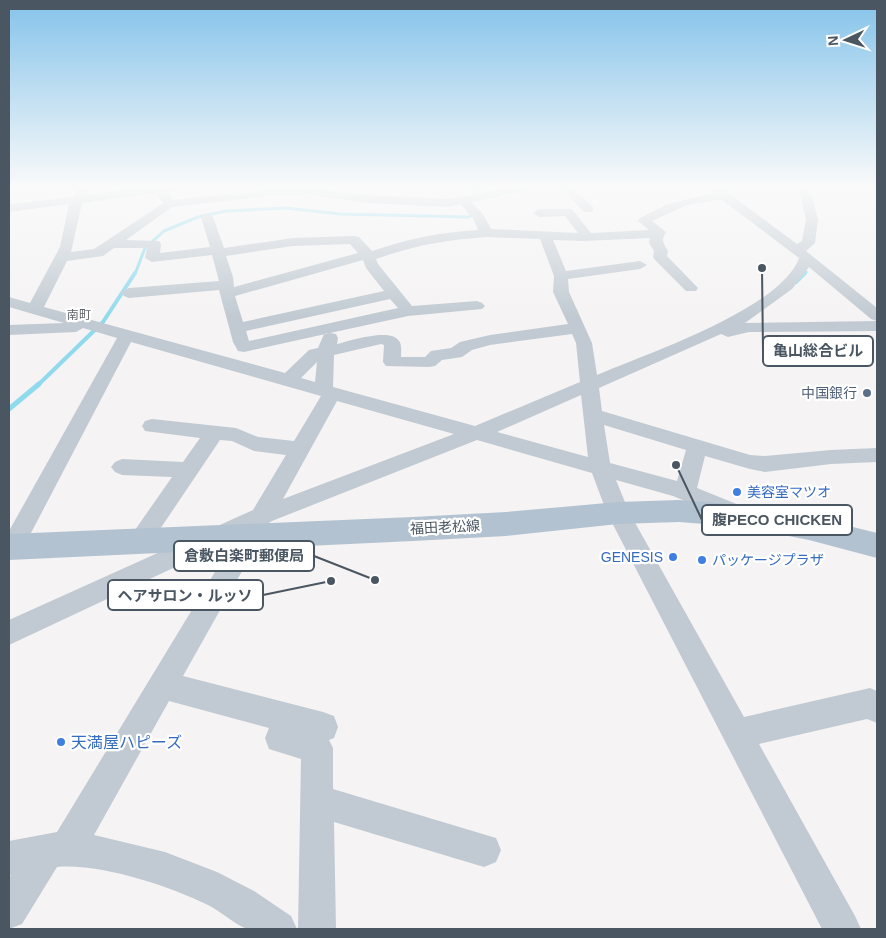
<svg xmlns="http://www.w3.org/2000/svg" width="886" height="938" font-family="Arial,'Noto Sans JP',sans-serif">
  <rect width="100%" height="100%" fill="#f5f3f3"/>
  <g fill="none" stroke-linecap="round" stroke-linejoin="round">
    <path stroke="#90daee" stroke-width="3" d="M 472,197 L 478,186
      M 135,274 L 145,248 L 164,231 L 198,217 L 226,211 L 286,208 L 340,214 L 469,217 L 472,215 L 469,212
      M 804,274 L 806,272"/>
    <path stroke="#90daee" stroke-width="4" d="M 796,282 L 805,273
      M 37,386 L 103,322 L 135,273"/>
    <path stroke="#90daee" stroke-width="5" d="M 9,409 L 39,384"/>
    <path fill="#c1cad2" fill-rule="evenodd" d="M 157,186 L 194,186 L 188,189 L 167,192 L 172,200 L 267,190 L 310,189 L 369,195 L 448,199 L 521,186 L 542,186 L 537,189 L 471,202 L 483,214 L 491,229 L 578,233 L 565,216 L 539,217 L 533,213 L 539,209 L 572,209 L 591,233 L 649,230 L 638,221 L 640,218 L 668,204 L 713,193 L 709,189 L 708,186 L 719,186 L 797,244 L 802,241 L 806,219 L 798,186 L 839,186 L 834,189 L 810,189 L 818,219 L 815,243 L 806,251 L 877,308 L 877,321 L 871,319 L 809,267 L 792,289 L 745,323 L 877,321 L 877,331 L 749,332 L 728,337 L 721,334 L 599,388 L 602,411 L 750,455 L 765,456 L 831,450 L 877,448 L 877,462 L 831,464 L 765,472 L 750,469 L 705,456 L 697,488 L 744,507 L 747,513 L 744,519 L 736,522 L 673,496 L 616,480 L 629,512 L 744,717 L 870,688 L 877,691 L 877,723 L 867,719 L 759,744 L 855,916 L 861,929 L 822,929 L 607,513 L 592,473 L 477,440 L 272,521 L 269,523 L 183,676 L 323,712 L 334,716 L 338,727 L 334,738 L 329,740 L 333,748 L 333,789 L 496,838 L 501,850 L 496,862 L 484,867 L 334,822 L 336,929 L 298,929 L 301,759 L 269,749 L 265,738 L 269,728 L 169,701 L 94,835 L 165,852 L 217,872 L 254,891 L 291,916 L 297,929 C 286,929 256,932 247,929 C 236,925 220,911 208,905 C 169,886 100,863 57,867 L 22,924 L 9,929 L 9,878 L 11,875 L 9,875 L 9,841 L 57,832 L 235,539 L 9,645 L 9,620 L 253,510 L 286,455 L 254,451 L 232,441 L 220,440 L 148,547 L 140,550 L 132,547 L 128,540 L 172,477 L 122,475 L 115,472 L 111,467 L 115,462 L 122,459 L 183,462 L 200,438 L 145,431 L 142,426 L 145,421 L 152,419 L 236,428 L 258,437 L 294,441 L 321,396 L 131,342 L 20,554 L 12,557 L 9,556 L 9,531 L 117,338 L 83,328 L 76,332 L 9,335 L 9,325 L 64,323 L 9,307 L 9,297 L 30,303 L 60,247 L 69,204 L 9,212 L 9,204 L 73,197 L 79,188 L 83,187 L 89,190 L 86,195 ZM 157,193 L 163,203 L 159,206 L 94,249 L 71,252 L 82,203 ZM 310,195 L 369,203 L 448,207 L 460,204 L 473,218 L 478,230 C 441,232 407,239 372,251 L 359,237 L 354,236 L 293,238 L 224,248 L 213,217 L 207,213 L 201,217 L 210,247 L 160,253 L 161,244 L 159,241 L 126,240 L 172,207 L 267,196 ZM 721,199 L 799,258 C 781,309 646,354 597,375 L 592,343 L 569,292 L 568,279 L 640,269 L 647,265 L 640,261 L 566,271 L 553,240 L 584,241 L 650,238 L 649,243 L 654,251 L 653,257 L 655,260 L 686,291 L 696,291 L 698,288 L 667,256 L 668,251 C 663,243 661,240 666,232 L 652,221 L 687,205 ZM 486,237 L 540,239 L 554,276 L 553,292 L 568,324 L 490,335 L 460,342 L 451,348 L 431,351 L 425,357 L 401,357 C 401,352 402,344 399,341 C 391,327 349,341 337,344 L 338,338 L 336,334 L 330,333 L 408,316 L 482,309 L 485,306 L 482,303 L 477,301 L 412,306 L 378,264 L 376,259 C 416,245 445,240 486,237 ZM 350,244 L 358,253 L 234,287 L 233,277 L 226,256 L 293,246 ZM 114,248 L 147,248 L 145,258 L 152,262 L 212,255 L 219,281 L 129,288 L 124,290 L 121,293 L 124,296 L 129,298 L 219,290 L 233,342 L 238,351 L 244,352 L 330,333 L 324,334 L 318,348 L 309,350 L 285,373 L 44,307 L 67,261 L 103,256 ZM 363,260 L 366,268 L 384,291 L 243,322 L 235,296 ZM 390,299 L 398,308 L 249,341 L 246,331 ZM 572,334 L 576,343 L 580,382 L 475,426 L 333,387 L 334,355 L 381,344 L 384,345 L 383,362 L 386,366 L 429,367 L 435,366 L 442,360 L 462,357 L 472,350 L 490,345 ZM 317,362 L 315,382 L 301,378 ZM 581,395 L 588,457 L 497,432 ZM 337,401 L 454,434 L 283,499 ZM 604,425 L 686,450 L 677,481 L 610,463 Z
      M 560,186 L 571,186 L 592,206 L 594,209 L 592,212 L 584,212 Z"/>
    <path fill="#b3c2d1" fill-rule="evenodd" d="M 679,500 L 743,505 L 809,516 L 877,533 L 877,558 L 809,540 L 743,527 L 679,522 L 618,524 L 506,536 L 413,541 L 9,560 L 9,534 L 413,517 L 506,512 L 618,502 Z"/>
  </g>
  <linearGradient id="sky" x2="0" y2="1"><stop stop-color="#85c3ea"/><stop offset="0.59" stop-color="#fafafa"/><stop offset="1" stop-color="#fafafa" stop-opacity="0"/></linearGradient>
  <rect width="886" height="317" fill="url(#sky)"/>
  <circle fill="#5c6f8a" stroke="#fff" stroke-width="2" cx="867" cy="393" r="5"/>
  <g fill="#3f7fe0" stroke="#fff" stroke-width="2">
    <circle cx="737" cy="492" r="5"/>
    <circle cx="673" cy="557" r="5"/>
    <circle cx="702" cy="560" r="5"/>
    <circle cx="61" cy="742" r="5"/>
  </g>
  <g text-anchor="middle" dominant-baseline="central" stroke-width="4.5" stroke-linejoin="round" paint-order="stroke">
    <g font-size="12" fill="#5f6368" stroke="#fff">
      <text x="79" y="315">南町</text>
    </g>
    <g font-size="14" fill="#4e5e75" stroke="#fff" text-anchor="end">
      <text x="857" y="393">中国銀行</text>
    </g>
    <g font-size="14" fill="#366cbe" stroke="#fff" text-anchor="start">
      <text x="747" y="492">美容室マツオ</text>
      <text x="663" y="557" text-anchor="end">GENESIS</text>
      <text x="712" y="560">パッケージプラザ</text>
    </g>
    <g font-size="14" fill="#4a5661" stroke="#fff">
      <text transform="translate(445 527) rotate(-3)">福田老松線</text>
    </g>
    <g font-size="16" fill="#366cbe" stroke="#fff" text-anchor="start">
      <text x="71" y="742">天満屋ハピーズ</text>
    </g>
  </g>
  <path fill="none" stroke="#4a5661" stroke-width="2" d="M762 268L763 351M676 465L702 520M375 580L314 556M331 581L263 595"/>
  <g fill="#4a5661" stroke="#fff" stroke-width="2">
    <circle cx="762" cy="268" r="5"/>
    <circle cx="676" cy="465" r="5"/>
    <circle cx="375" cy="580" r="5"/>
    <circle cx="331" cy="581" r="5"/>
  </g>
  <g fill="#fff" stroke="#4a5661" stroke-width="2">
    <rect x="763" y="336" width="110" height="30" rx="5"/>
    <rect x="702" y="505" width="150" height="30" rx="5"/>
    <rect x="174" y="541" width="140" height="30" rx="5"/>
    <rect x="108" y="580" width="155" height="30" rx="5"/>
  </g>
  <g font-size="15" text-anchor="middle" font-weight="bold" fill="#4a5661">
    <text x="818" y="356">亀山総合ビル</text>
    <text x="777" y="525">腹PECO CHICKEN</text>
    <text x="244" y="561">倉敷白楽町郵便局</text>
    <text x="185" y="601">ヘアサロン・ルッソ</text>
  </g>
  <rect width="886" height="938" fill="none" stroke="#4a5661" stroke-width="20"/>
  <g transform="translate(846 40) rotate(266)" stroke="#ffffff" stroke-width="4" paint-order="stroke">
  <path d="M0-4L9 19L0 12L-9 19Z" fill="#4a5661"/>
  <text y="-8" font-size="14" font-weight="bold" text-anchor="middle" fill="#4a5661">N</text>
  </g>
</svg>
